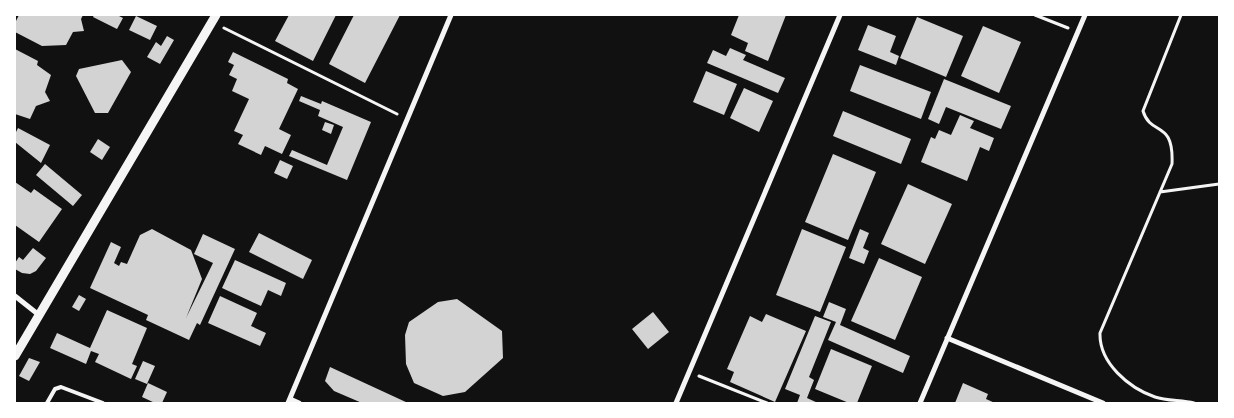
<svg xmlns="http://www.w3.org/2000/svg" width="1234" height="418" font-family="Mulish,sans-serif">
  <rect width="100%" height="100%" fill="#111"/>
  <path fill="#d3d3d3" d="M 19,15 L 83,15 L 81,19 L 84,31 L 73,32 L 66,45 L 42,46 L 15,32 L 15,23 Z
    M 94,15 L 117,15 L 123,18 L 117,29 L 93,17 Z
    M 289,15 L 336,15 L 313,61 L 275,41 Z
    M 354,15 L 400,15 L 365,83 L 329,64 Z
    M 739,15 L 786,15 L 768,61 L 745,51 L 748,43 L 731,35 Z
    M 136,16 L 157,26 L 150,40 L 129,30 Z
    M 917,17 L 963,36 L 946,77 L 900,58 Z
    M 868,25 L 896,36 L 890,52 L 899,56 L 896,65 L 858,50 Z
    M 983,26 L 1021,42 L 999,93 L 961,76 Z
    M 167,36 L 174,40 L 160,64 L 147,57 L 156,42 L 161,46 Z
    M 730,48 L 746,55 L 743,60 L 785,78 L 778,93 L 707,63 L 713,50 L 726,56 Z
    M 15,49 L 38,61 L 37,65 L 51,75 L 45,92 L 50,101 L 36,106 L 30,119 L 15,114 Z
    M 233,52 L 288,79 L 287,83 L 298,89 L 279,129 L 291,135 L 282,154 L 265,146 L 261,155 L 238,144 L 243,135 L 234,131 L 249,99 L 232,91 L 237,79 L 229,75 L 234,65 L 228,62 Z
    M 122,60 L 131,72 L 108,113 L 95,113 L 76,76 L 79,69 Z
    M 860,65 L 931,92 L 921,119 L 850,91 Z
    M 706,71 L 737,84 L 724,115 L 693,102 Z
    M 944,79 L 1011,106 L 1001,129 L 946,107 L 939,124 L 928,119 Z
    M 744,88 L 773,101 L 759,132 L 730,118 Z
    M 301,96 L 321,104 L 322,101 L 371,122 L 347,180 L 289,156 L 292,150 L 327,165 L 343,127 L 318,116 L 320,110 L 299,101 Z
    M 843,111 L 911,139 L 901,164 L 833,136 Z
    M 960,115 L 974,121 L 970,128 L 994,138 L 989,151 L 980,147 L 967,181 L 921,162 L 931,137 L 935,139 L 939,130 L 951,135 Z
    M 325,122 L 334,125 L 331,134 L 322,130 Z
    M 18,128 L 50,145 L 41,163 L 15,142 L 15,134 Z
    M 98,139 L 110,147 L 102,160 L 90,152 Z
    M 833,154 L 876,172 L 848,240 L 805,222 Z
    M 280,160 L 293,166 L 287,179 L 274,173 Z
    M 45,164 L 82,195 L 73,206 L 36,175 Z
    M 15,182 L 31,193 L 34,189 L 62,209 L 39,242 L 15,225 Z
    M 908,184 L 952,204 L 925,264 L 881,244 Z
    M 152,229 L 191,250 L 202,279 L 186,318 L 213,263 L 194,254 L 203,234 L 235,249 L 200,325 L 197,323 L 189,340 L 146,320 L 148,315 L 90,288 L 111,242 L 121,247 L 114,263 L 119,266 L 121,262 L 127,264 L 140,235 Z
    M 802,229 L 846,247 L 820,312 L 776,295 Z
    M 860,229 L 869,233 L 863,248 L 869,251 L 864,264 L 849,258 Z
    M 259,233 L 312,260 L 303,279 L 249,252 Z
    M 33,248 L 46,258 L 36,271 L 30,274 L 22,273 L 15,269 L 15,263 L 19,257 L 23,260 Z
    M 879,258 L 922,277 L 895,340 L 851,321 Z
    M 235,260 L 286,283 L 281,296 L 268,290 L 261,306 L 222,288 Z
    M 79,295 L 86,299 L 79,311 L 72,307 Z
    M 220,296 L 257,313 L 251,326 L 266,333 L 260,346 L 208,323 Z
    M 457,299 L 502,331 L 503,358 L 465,392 L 443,396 L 414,383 L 406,364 L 405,335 L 409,322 L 438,302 Z
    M 829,302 L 846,309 L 840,325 L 910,356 L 903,373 L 828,340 L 836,322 L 823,317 Z
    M 107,310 L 147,328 L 132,364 L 137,366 L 131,379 L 95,362 L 99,354 L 91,351 L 86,364 L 50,348 L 57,333 L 90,348 Z
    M 653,312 L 669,332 L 648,349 L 632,329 Z
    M 766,314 L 806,331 L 775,402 L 730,382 L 734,372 L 727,369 L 750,316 L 762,322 Z
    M 815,316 L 831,322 L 809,377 L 814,380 L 807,398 L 818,403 L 797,403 L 800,395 L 785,389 Z
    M 831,349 L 872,366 L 857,403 L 849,403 L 815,389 Z
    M 29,358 L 40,362 L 29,381 L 19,376 Z
    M 143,361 L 155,366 L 147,384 L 135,379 Z
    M 330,367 L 408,403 L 362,403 L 334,391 L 325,381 Z
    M 148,383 L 167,392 L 162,403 L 155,403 L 142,397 Z
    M 963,383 L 988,394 L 986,399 L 995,403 L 955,403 Z"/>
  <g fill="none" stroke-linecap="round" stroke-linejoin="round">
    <path stroke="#f5f5f5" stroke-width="3" d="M 1035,15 L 1068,28
      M 1181,15 L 1143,111 C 1151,137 1174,119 1172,164 L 1100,333 C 1099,363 1129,388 1155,397 C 1167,401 1182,400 1194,403
      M 224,28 L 397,114
      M 1160,192 L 1219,184
      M 699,376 L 767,403"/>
    <path stroke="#f5f5f5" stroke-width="4" d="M 47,403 L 55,389 L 61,387 L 103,403"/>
    <path stroke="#f5f5f5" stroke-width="5" d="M 15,296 L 39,315
      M 947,338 L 1103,403
      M 290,399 L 299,403
      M 288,403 L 451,15
      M 676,403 L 840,15
      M 920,403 L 1085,15"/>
    <path stroke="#f5f5f5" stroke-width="9" d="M 15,356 L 216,15"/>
  </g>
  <rect width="1234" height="418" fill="none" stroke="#ffffff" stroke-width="32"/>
</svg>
